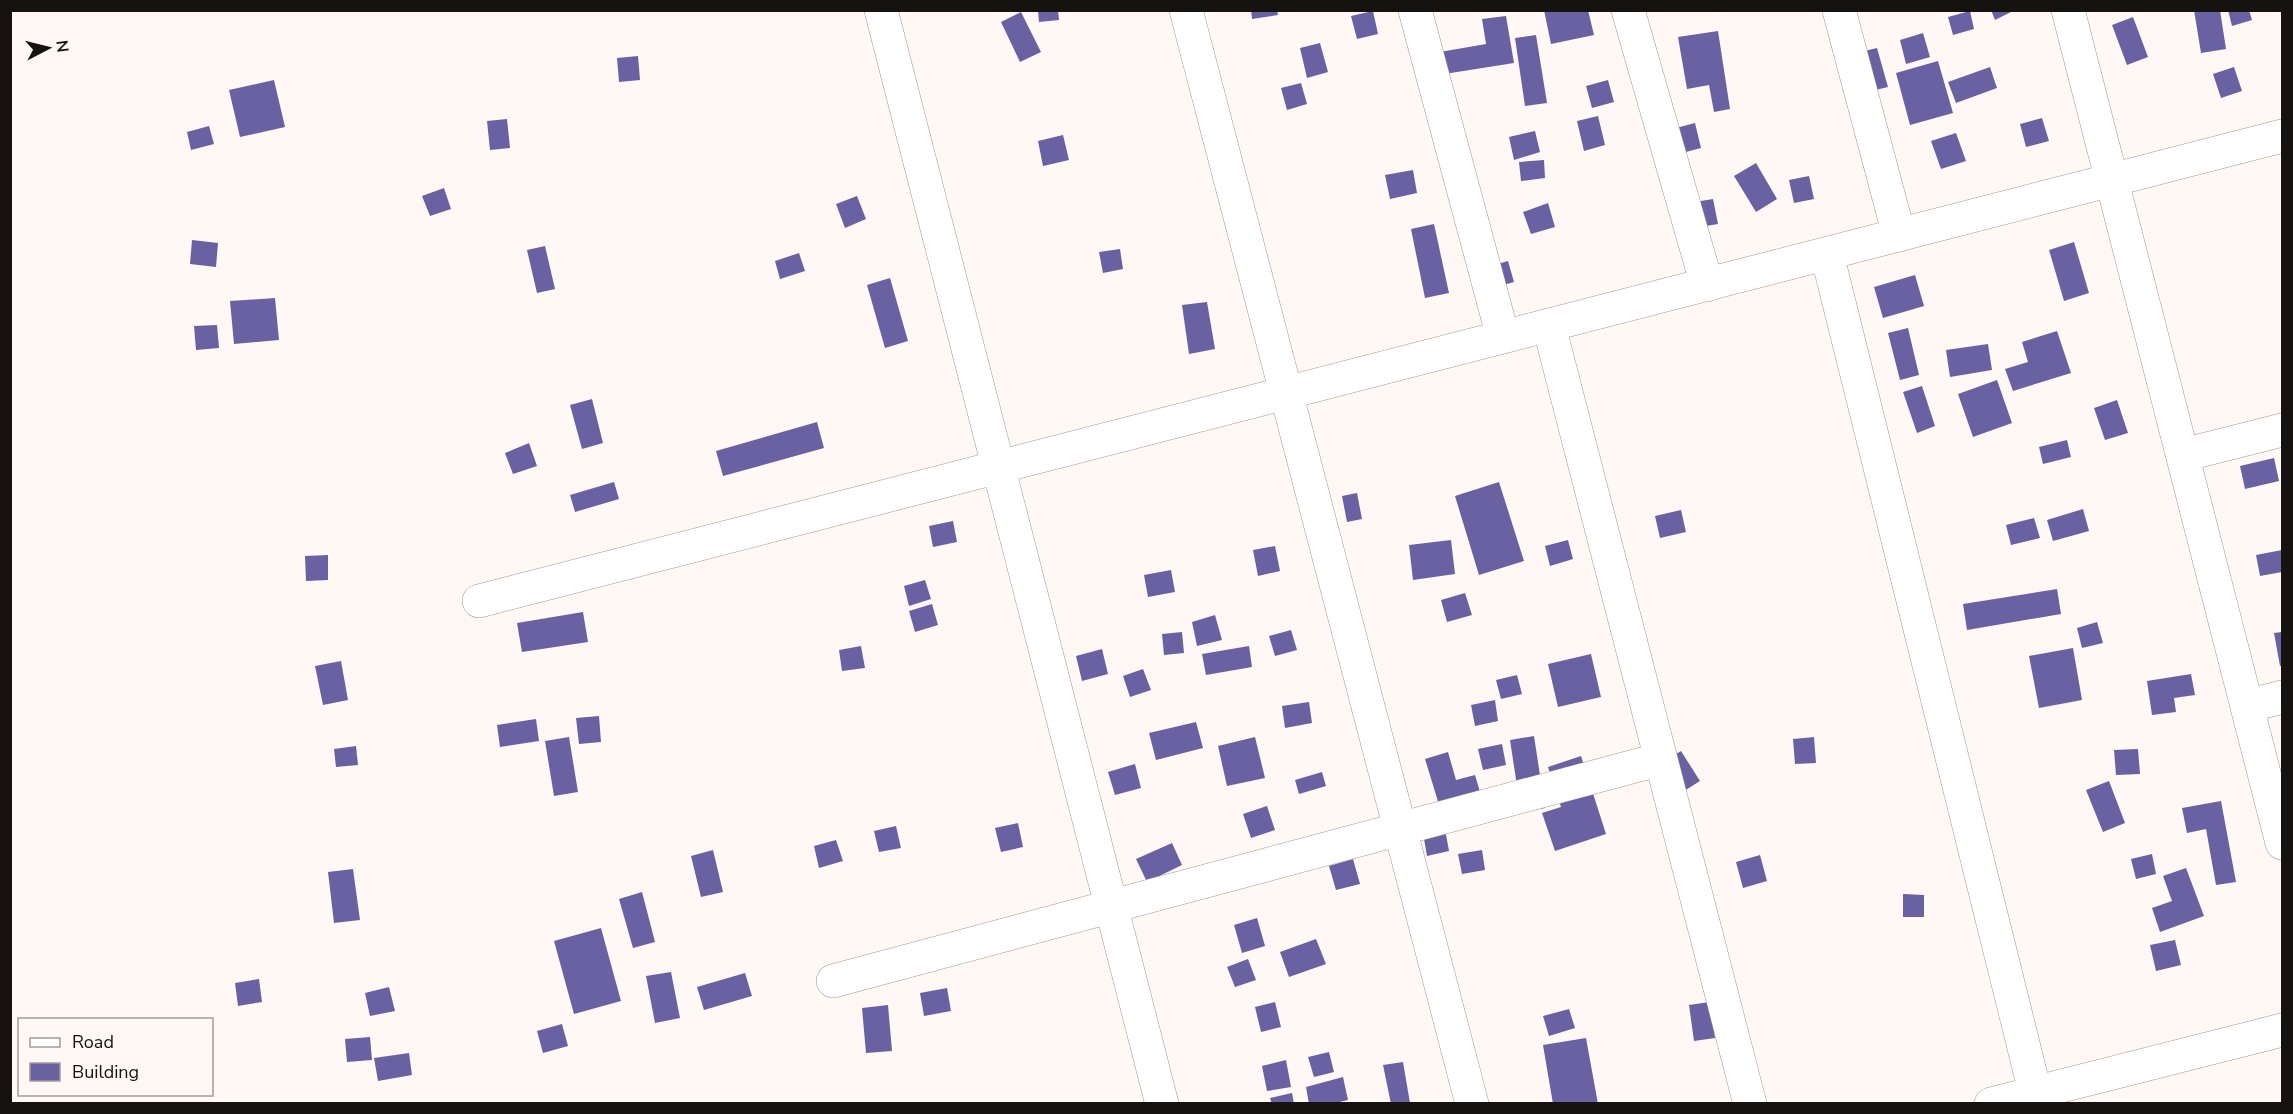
<svg xmlns="http://www.w3.org/2000/svg" width="2293" height="1114" font-family="'Nunito Sans',sans-serif">
  <rect width="100%" height="100%" fill="#fff8f5"/>
  <path fill="#6961a1" d="M 1038,10 L 1058,10 L 1059,20 L 1039,22 Z
    M 1251,10 L 1277,10 L 1278,15 L 1252,19 Z
    M 1544,10 L 1588,10 L 1594,35 L 1551,44 Z
    M 1991,10 L 2015,10 L 1995,20 Z
    M 2194,10 L 2220,10 L 2226,49 L 2201,53 Z
    M 2228,10 L 2249,10 L 2252,20 L 2232,26 Z
    M 1373,11 L 1378,34 L 1357,39 L 1351,16 Z
    M 1970,11 L 1974,29 L 1953,35 L 1948,17 Z
    M 1021,12 L 1041,52 L 1020,62 L 1001,22 Z
    M 1506,16 L 1514,63 L 1438,75 L 1434,53 L 1486,44 L 1482,19 Z
    M 2133,17 L 2148,57 L 2127,65 L 2112,25 Z
    M 1718,31 L 1730,109 L 1714,112 L 1709,85 L 1687,89 L 1678,37 Z
    M 1923,33 L 1930,57 L 1906,64 L 1900,40 Z
    M 1536,35 L 1547,103 L 1525,106 L 1515,38 Z
    M 1320,43 L 1328,72 L 1307,78 L 1300,48 Z
    M 1877,48 L 1888,87 L 1867,92 L 1856,53 Z
    M 638,56 L 640,80 L 619,82 L 617,58 Z
    M 1938,61 L 1953,113 L 1910,125 L 1896,73 Z
    M 1990,67 L 1997,88 L 1956,103 L 1948,82 Z
    M 2234,67 L 2242,91 L 2221,98 L 2213,74 Z
    M 274,80 L 285,127 L 240,137 L 229,90 Z
    M 1608,80 L 1614,102 L 1592,108 L 1586,86 Z
    M 1301,83 L 1307,104 L 1287,110 L 1281,88 Z
    M 1598,116 L 1605,145 L 1584,151 L 1577,121 Z
    M 2042,118 L 2049,141 L 2026,147 L 2020,124 Z
    M 507,119 L 510,148 L 490,150 L 487,121 Z
    M 1695,123 L 1701,148 L 1682,153 L 1676,128 Z
    M 209,126 L 214,144 L 191,150 L 187,132 Z
    M 1535,131 L 1540,152 L 1514,160 L 1509,137 Z
    M 1956,133 L 1966,161 L 1941,169 L 1931,141 Z
    M 1063,135 L 1069,160 L 1043,166 L 1038,141 Z
    M 1544,160 L 1545,178 L 1521,181 L 1519,162 Z
    M 1756,163 L 1777,199 L 1756,212 L 1734,176 Z
    M 1413,170 L 1417,193 L 1390,199 L 1385,175 Z
    M 1809,176 L 1814,199 L 1794,203 L 1789,180 Z
    M 444,188 L 451,209 L 430,216 L 422,196 Z
    M 857,196 L 866,219 L 845,228 L 836,204 Z
    M 1713,199 L 1718,224 L 1694,228 L 1689,203 Z
    M 1548,203 L 1555,227 L 1531,234 L 1523,212 Z
    M 1434,224 L 1449,293 L 1425,298 L 1411,229 Z
    M 192,240 L 218,243 L 216,267 L 190,264 Z
    M 2074,242 L 2089,293 L 2064,301 L 2049,250 Z
    M 545,246 L 555,289 L 537,293 L 527,250 Z
    M 1120,249 L 1123,269 L 1103,273 L 1099,252 Z
    M 799,253 L 805,271 L 780,279 L 775,261 Z
    M 1508,261 L 1514,282 L 1496,287 L 1491,266 Z
    M 1915,275 L 1924,306 L 1883,318 L 1874,287 Z
    M 890,278 L 908,341 L 885,348 L 867,285 Z
    M 275,298 L 279,340 L 234,344 L 230,301 Z
    M 1207,302 L 1215,349 L 1189,354 L 1182,305 Z
    M 217,325 L 219,348 L 196,350 L 194,326 Z
    M 1908,328 L 1919,375 L 1900,380 L 1888,333 Z
    M 2057,331 L 2071,373 L 2013,391 L 2005,369 L 2028,362 L 2022,342 Z
    M 1988,344 L 1992,370 L 1950,377 L 1946,350 Z
    M 1997,380 L 2012,423 L 1973,437 L 1958,394 Z
    M 1922,386 L 1935,426 L 1917,433 L 1903,392 Z
    M 592,399 L 603,443 L 582,449 L 570,405 Z
    M 2117,400 L 2128,433 L 2105,440 L 2094,408 Z
    M 817,422 L 824,448 L 723,476 L 716,451 Z
    M 2067,440 L 2071,457 L 2043,464 L 2039,447 Z
    M 529,443 L 537,466 L 513,474 L 505,453 Z
    M 2274,458 L 2279,481 L 2245,489 L 2240,466 Z
    M 614,482 L 619,499 L 575,512 L 570,495 Z
    M 1499,482 L 1524,561 L 1479,575 L 1455,496 Z
    M 1357,493 L 1362,519 L 1347,522 L 1342,496 Z
    M 2083,509 L 2089,531 L 2053,541 L 2047,520 Z
    M 1681,510 L 1686,532 L 1660,538 L 1655,516 Z
    M 2034,518 L 2040,538 L 2011,545 L 2006,525 Z
    M 953,521 L 957,542 L 933,547 L 929,526 Z
    M 1451,540 L 1455,574 L 1413,580 L 1409,545 Z
    M 1568,540 L 1573,559 L 1550,566 L 1545,546 Z
    M 1275,546 L 1280,571 L 1258,576 L 1253,550 Z
    M 2282,550 L 2282,572 L 2260,576 L 2256,555 Z
    M 328,555 L 328,580 L 306,581 L 305,556 Z
    M 1171,570 L 1175,592 L 1148,597 L 1144,575 Z
    M 925,580 L 931,599 L 909,606 L 904,586 Z
    M 2057,589 L 2061,614 L 1967,630 L 1963,604 Z
    M 1465,593 L 1472,615 L 1447,622 L 1441,600 Z
    M 932,604 L 938,625 L 915,632 L 909,611 Z
    M 583,612 L 588,642 L 522,652 L 517,623 Z
    M 1215,615 L 1222,640 L 1197,646 L 1192,622 Z
    M 2097,622 L 2103,643 L 2082,648 L 2077,628 Z
    M 1291,630 L 1297,650 L 1275,656 L 1269,636 Z
    M 1182,632 L 1184,653 L 1164,655 L 1162,634 Z
    M 2282,632 L 2282,666 L 2280,666 L 2274,633 Z
    M 861,646 L 865,668 L 842,671 L 839,650 Z
    M 1249,646 L 1252,667 L 1206,675 L 1202,654 Z
    M 2073,648 L 2082,700 L 2039,708 L 2029,656 Z
    M 1102,649 L 1108,674 L 1082,681 L 1076,656 Z
    M 1591,654 L 1601,697 L 1558,707 L 1548,664 Z
    M 341,661 L 348,700 L 323,705 L 315,666 Z
    M 1143,669 L 1151,690 L 1130,697 L 1123,676 Z
    M 2191,674 L 2195,695 L 2174,698 L 2176,712 L 2152,715 L 2147,681 Z
    M 1517,675 L 1522,694 L 1501,699 L 1496,680 Z
    M 1495,700 L 1498,721 L 1475,726 L 1471,705 Z
    M 1309,702 L 1312,723 L 1285,728 L 1282,706 Z
    M 599,716 L 601,742 L 579,744 L 576,718 Z
    M 536,719 L 539,741 L 500,747 L 497,725 Z
    M 1196,722 L 1203,748 L 1156,760 L 1149,733 Z
    M 1534,736 L 1545,808 L 1521,812 L 1510,740 Z
    M 569,737 L 578,792 L 554,796 L 545,741 Z
    M 1255,737 L 1265,778 L 1227,786 L 1218,746 Z
    M 1814,737 L 1816,763 L 1795,764 L 1793,739 Z
    M 1502,744 L 1506,765 L 1483,770 L 1478,749 Z
    M 356,746 L 358,765 L 336,767 L 334,749 Z
    M 2138,749 L 2140,774 L 2116,775 L 2114,750 Z
    M 1681,751 L 1700,781 L 1676,796 L 1656,766 Z
    M 1448,752 L 1456,780 L 1475,775 L 1485,809 L 1444,821 L 1425,759 Z
    M 1581,756 L 1606,834 L 1555,851 L 1542,813 L 1561,807 L 1548,767 Z
    M 1135,764 L 1141,788 L 1115,795 L 1108,772 Z
    M 1322,772 L 1326,786 L 1299,794 L 1295,780 Z
    M 2109,781 L 2125,823 L 2103,832 L 2086,790 Z
    M 2221,801 L 2236,882 L 2216,885 L 2206,829 L 2187,833 L 2182,808 Z
    M 1267,806 L 1275,830 L 1251,838 L 1243,814 Z
    M 1018,823 L 1023,847 L 1001,852 L 995,828 Z
    M 896,826 L 901,848 L 879,852 L 874,831 Z
    M 1445,829 L 1449,851 L 1427,856 L 1423,833 Z
    M 836,840 L 843,861 L 819,868 L 814,846 Z
    M 1172,843 L 1182,865 L 1147,882 L 1136,859 Z
    M 713,850 L 723,892 L 701,897 L 691,856 Z
    M 1482,850 L 1485,870 L 1462,874 L 1458,854 Z
    M 2152,854 L 2156,874 L 2136,879 L 2131,859 Z
    M 1760,855 L 1767,881 L 1743,888 L 1736,862 Z
    M 1353,859 L 1360,884 L 1336,890 L 1329,866 Z
    M 2186,868 L 2204,916 L 2160,932 L 2152,908 L 2172,901 L 2163,876 Z
    M 353,869 L 360,920 L 334,923 L 328,872 Z
    M 642,892 L 655,942 L 633,948 L 619,899 Z
    M 1903,894 L 1924,895 L 1924,917 L 1903,917 Z
    M 1257,918 L 1265,946 L 1242,953 L 1234,925 Z
    M 601,928 L 621,1001 L 574,1014 L 554,941 Z
    M 1316,939 L 1326,964 L 1289,977 L 1280,952 Z
    M 2175,940 L 2181,965 L 2156,971 L 2150,945 Z
    M 1248,959 L 1256,980 L 1235,987 L 1227,967 Z
    M 671,972 L 680,1018 L 655,1023 L 646,976 Z
    M 745,973 L 752,996 L 704,1010 L 697,987 Z
    M 259,979 L 262,1002 L 238,1006 L 235,983 Z
    M 389,987 L 395,1011 L 370,1016 L 365,993 Z
    M 947,988 L 951,1011 L 924,1016 L 920,993 Z
    M 1275,1002 L 1281,1027 L 1261,1032 L 1255,1007 Z
    M 1710,1002 L 1715,1038 L 1694,1041 L 1689,1005 Z
    M 888,1005 L 892,1051 L 866,1053 L 862,1008 Z
    M 1569,1009 L 1575,1028 L 1549,1036 L 1543,1016 Z
    M 562,1024 L 568,1046 L 543,1053 L 537,1031 Z
    M 370,1037 L 372,1060 L 347,1062 L 345,1039 Z
    M 1586,1038 L 1598,1104 L 1553,1104 L 1543,1045 Z
    M 1329,1052 L 1334,1072 L 1314,1077 L 1308,1057 Z
    M 409,1053 L 412,1075 L 378,1081 L 374,1058 Z
    M 1286,1060 L 1291,1087 L 1267,1091 L 1262,1066 Z
    M 1403,1062 L 1410,1103 L 1391,1104 L 1383,1065 Z
    M 1343,1077 L 1348,1100 L 1331,1104 L 1309,1104 L 1306,1087 Z
    M 1292,1093 L 1294,1104 L 1272,1104 L 1270,1098 Z"/>
  <g fill="none" stroke-linecap="round" stroke-linejoin="round">
    <g stroke="#a19893" stroke-width="34">
      <path id="minor" d="M 881,10 L 1162,1104
        M 1186,10 L 1472,1104
        M 1415,10 L 1503,337
        M 1628,10 L 1707,285
        M 1839,10 L 1899,235
        M 2068,10 L 2282,843
        M 1827,254 L 2038,1104
        M 1549,326 L 1750,1104
        M 2183,455 L 2282,430
        M 479,601 L 2282,136
        M 2247,706 L 2282,697
        M 833,981 L 1661,759"/>
    </g>
    <g stroke="#a19893" stroke-width="34">
      <path id="tertiary" d="M 1991,1104 L 2282,1030"/>
    </g>
    <use href="#minor" stroke="#fff" stroke-width="33"/>
    <use href="#tertiary" stroke="#fff" stroke-width="33"/>
  </g>
  <rect width="2293" height="1114" fill="none" stroke="#151210" stroke-width="24"/>
  <rect x="18" y="1018" width="195" height="78" fill="#fff8f5" stroke="#a19c99" stroke-width="1.5"/>
  <rect x="30" y="1038" width="30" height="9" fill="#ffffff" stroke="#a19c99" stroke-width="1.5"/>
  <text x="72" y="1048" font-size="18" fill="#151210">Road</text>
  <rect x="30" y="1063" width="30" height="18" fill="#6961a1" stroke="#a19c99" stroke-width="1.5"/>
  <text x="72" y="1078" font-size="18" fill="#151210">Building</text>
  <g transform="translate(48 48) rotate(83)" stroke="#fff8f5" stroke-width="4.5" paint-order="stroke">
  <path d="M0-4.5L10 22L0 15L-10 22Z" fill="#151210"/>
  <text y="-9" font-size="16" font-weight="bold" text-anchor="middle" fill="#151210">N</text>
  </g>
</svg>
